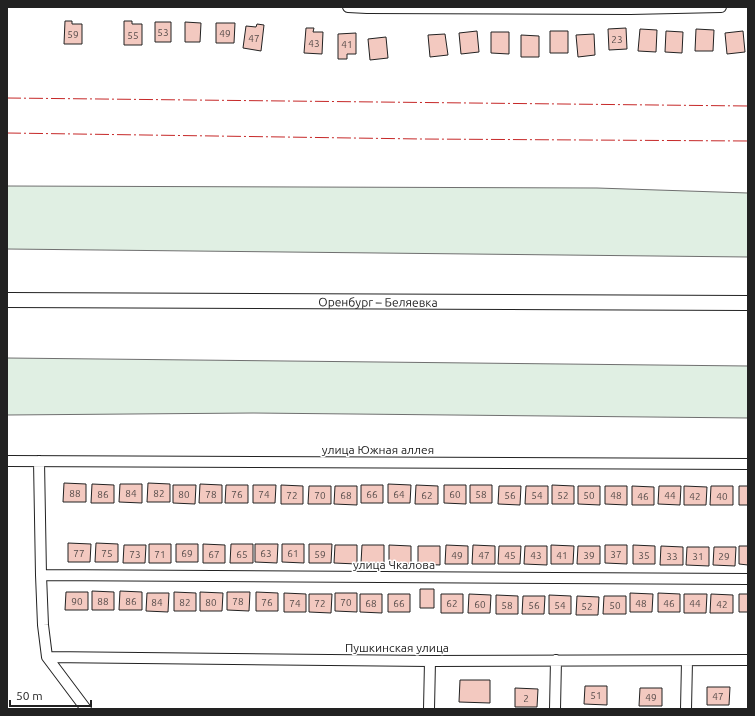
<svg xmlns="http://www.w3.org/2000/svg" width="755" height="716" font-family="Ubuntu,sans-serif">
  <rect width="100%" height="100%" fill="#fff"/>
  <path fill="#e0efe3" stroke="#6f6f6f" d="M 7,186 L 597,188 L 748,193 L 748,257 L 7,249 Z
    M 7,358 L 748,366 L 748,418 L 253,413 L 7,415 Z"/>
  <path fill="#f3c9c0" stroke="#222" d="M 65,21 L 72,21 L 72,24 L 82,24 L 82,44 L 64,44 Z
    M 124,21 L 132,21 L 132,24 L 142,24 L 142,45 L 124,45 Z
    M 155,22 L 171,22 L 171,42 L 155,42 Z
    M 185,22 L 201,23 L 200,42 L 185,42 Z
    M 216,23 L 235,23 L 234,43 L 216,43 Z
    M 257,24 L 264,25 L 261,51 L 243,48 L 246,26 L 256,27 Z
    M 306,28 L 314,28 L 313,32 L 323,32 L 322,54 L 304,53 Z
    M 626,28 L 627,49 L 609,50 L 608,29 Z
    M 640,29 L 657,30 L 656,52 L 638,51 Z
    M 696,29 L 714,30 L 713,51 L 695,51 Z
    M 477,31 L 479,52 L 461,54 L 459,33 Z
    M 550,31 L 568,31 L 568,53 L 550,53 Z
    M 666,31 L 683,32 L 682,53 L 665,52 Z
    M 743,31 L 745,52 L 727,54 L 725,33 Z
    M 491,32 L 509,32 L 509,54 L 491,53 Z
    M 356,33 L 356,54 L 347,54 L 347,59 L 338,59 L 338,34 Z
    M 445,34 L 448,55 L 430,57 L 428,35 Z
    M 594,34 L 595,55 L 578,57 L 576,35 Z
    M 521,35 L 539,36 L 539,57 L 521,57 Z
    M 386,37 L 388,58 L 370,60 L 368,39 Z
    M 64,483 L 86,484 L 86,502 L 63,502 Z
    M 148,483 L 170,484 L 170,502 L 147,502 Z
    M 92,484 L 114,485 L 114,503 L 91,503 Z
    M 120,484 L 142,484 L 142,503 L 119,502 Z
    M 200,484 L 222,485 L 222,503 L 199,503 Z
    M 388,484 L 411,485 L 410,503 L 388,503 Z
    M 173,485 L 196,485 L 195,504 L 173,503 Z
    M 226,485 L 248,485 L 248,503 L 225,503 Z
    M 253,485 L 276,485 L 275,503 L 253,503 Z
    M 281,485 L 303,486 L 303,504 L 281,504 Z
    M 361,485 L 383,485 L 383,503 L 361,503 Z
    M 416,485 L 438,486 L 438,504 L 415,504 Z
    M 444,485 L 466,485 L 466,504 L 444,503 Z
    M 470,485 L 492,485 L 492,503 L 470,503 Z
    M 552,485 L 574,486 L 574,504 L 552,504 Z
    M 309,486 L 331,486 L 331,504 L 308,504 Z
    M 335,486 L 357,486 L 357,505 L 334,504 Z
    M 499,486 L 521,486 L 520,505 L 498,504 Z
    M 526,486 L 548,486 L 548,504 L 525,504 Z
    M 578,486 L 600,486 L 600,505 L 578,504 Z
    M 605,486 L 627,486 L 627,505 L 605,504 Z
    M 632,486 L 654,487 L 654,505 L 632,505 Z
    M 659,486 L 681,486 L 680,505 L 658,504 Z
    M 684,486 L 707,487 L 706,505 L 684,505 Z
    M 711,486 L 733,486 L 733,505 L 710,505 Z
    M 739,486 L 748,486 L 748,505 L 739,505 Z
    M 68,543 L 91,544 L 90,562 L 68,562 Z
    M 96,543 L 118,544 L 118,562 L 95,562 Z
    M 149,544 L 171,544 L 171,563 L 149,563 Z
    M 176,544 L 198,544 L 198,562 L 176,562 Z
    M 203,544 L 225,545 L 225,563 L 203,563 Z
    M 231,544 L 253,544 L 253,563 L 230,563 Z
    M 255,544 L 278,544 L 277,563 L 255,562 Z
    M 282,544 L 304,544 L 304,563 L 282,562 Z
    M 309,544 L 332,544 L 331,563 L 309,563 Z
    M 124,545 L 146,545 L 145,563 L 123,563 Z
    M 335,545 L 357,545 L 357,564 L 334,563 Z
    M 362,545 L 384,545 L 384,563 L 361,563 Z
    M 389,545 L 411,546 L 411,564 L 389,564 Z
    M 446,545 L 468,546 L 468,564 L 445,564 Z
    M 473,545 L 495,546 L 495,564 L 472,564 Z
    M 551,545 L 574,546 L 573,564 L 551,564 Z
    M 605,545 L 627,545 L 627,564 L 605,563 Z
    M 633,545 L 655,546 L 655,564 L 633,564 Z
    M 418,546 L 440,546 L 440,565 L 418,564 Z
    M 499,546 L 521,546 L 520,564 L 498,564 Z
    M 525,546 L 547,546 L 547,565 L 524,564 Z
    M 578,546 L 600,546 L 600,564 L 577,564 Z
    M 661,546 L 683,547 L 683,565 L 660,565 Z
    M 739,546 L 748,546 L 748,565 L 739,564 Z
    M 687,547 L 709,547 L 709,566 L 686,565 Z
    M 714,547 L 736,547 L 735,566 L 713,565 Z
    M 420,589 L 434,589 L 434,608 L 420,608 Z
    M 92,591 L 114,592 L 114,610 L 92,610 Z
    M 120,591 L 142,592 L 142,610 L 119,610 Z
    M 66,592 L 88,592 L 88,610 L 65,610 Z
    M 174,592 L 196,593 L 196,611 L 174,611 Z
    M 200,592 L 223,593 L 222,611 L 200,611 Z
    M 227,592 L 250,592 L 249,611 L 227,610 Z
    M 256,592 L 278,593 L 278,611 L 256,611 Z
    M 147,593 L 169,593 L 168,612 L 146,611 Z
    M 284,593 L 306,594 L 306,612 L 284,612 Z
    M 335,593 L 357,593 L 357,612 L 335,611 Z
    M 630,593 L 653,594 L 652,612 L 630,612 Z
    M 658,593 L 680,594 L 680,612 L 658,612 Z
    M 309,594 L 332,594 L 331,613 L 309,612 Z
    M 360,594 L 382,594 L 382,613 L 360,612 Z
    M 388,594 L 410,594 L 410,612 L 388,612 Z
    M 441,594 L 463,594 L 463,613 L 441,613 Z
    M 469,594 L 491,595 L 490,613 L 468,613 Z
    M 684,594 L 707,594 L 706,613 L 684,613 Z
    M 711,594 L 733,595 L 733,613 L 710,613 Z
    M 739,594 L 748,594 L 748,612 L 739,612 Z
    M 496,595 L 518,596 L 518,614 L 496,614 Z
    M 549,595 L 571,596 L 571,614 L 549,614 Z
    M 523,596 L 545,596 L 544,614 L 522,614 Z
    M 577,596 L 599,597 L 598,615 L 576,615 Z
    M 604,596 L 626,596 L 626,614 L 603,614 Z
    M 460,680 L 490,680 L 490,703 L 459,702 Z
    M 585,686 L 607,686 L 607,705 L 584,704 Z
    M 707,687 L 730,687 L 729,705 L 707,705 Z
    M 515,688 L 538,689 L 537,707 L 515,707 Z
    M 640,688 L 662,688 L 662,706 L 639,706 Z"/>
  <g fill="none" stroke-linecap="round" stroke-linejoin="round">
    <g stroke="#222" stroke-width="12">
      <path id="street" d="M 348,7 L 367,8 L 630,9 L 721,7
        M 7,461 L 748,464
        M 39,461 L 41,575 L 43,625 L 47,657 L 86,709
        M 41,575 L 748,579
        M 47,657 L 430,661 L 748,660
        M 429,709 L 430,661
        M 555,709 L 556,660
        M 686,709 L 687,661"/>
    </g>
    <g stroke="#222" stroke-width="16">
      <g id="secondary">
        <path id="s1" d="M 7,300 L 748,303"/>
      </g>
    </g>
    <use href="#street" stroke="#fff" stroke-width="10"/>
    <use href="#secondary" stroke="#fff" stroke-width="14"/>
    <path stroke="#c62828" stroke-width="1" stroke-dasharray="14 3 2 3" stroke-linecap="butt" d="M 7,98 L 748,106
      M 7,133 L 421,139 L 748,141"/>
  </g>
  <g text-anchor="middle" dominant-baseline="central" stroke-width="3" stroke-linejoin="round" paint-order="stroke">
    <g font-size="10" fill="#564c4a">
      <text x="163" y="32">53</text>
      <text x="225" y="33">49</text>
      <text x="73" y="34">59</text>
      <text x="133" y="35">55</text>
      <text x="254" y="38">47</text>
      <text x="617" y="39">23</text>
      <text x="314" y="43">43</text>
      <text x="347" y="44">41</text>
      <text x="75" y="493">88</text>
      <text x="131" y="493">84</text>
      <text x="159" y="493">82</text>
      <text x="103" y="494">86</text>
      <text x="184" y="494">80</text>
      <text x="211" y="494">78</text>
      <text x="237" y="494">76</text>
      <text x="264" y="494">74</text>
      <text x="372" y="494">66</text>
      <text x="399" y="494">64</text>
      <text x="455" y="494">60</text>
      <text x="481" y="494">58</text>
      <text x="292" y="495">72</text>
      <text x="320" y="495">70</text>
      <text x="346" y="495">68</text>
      <text x="427" y="495">62</text>
      <text x="510" y="495">56</text>
      <text x="537" y="495">54</text>
      <text x="563" y="495">52</text>
      <text x="589" y="495">50</text>
      <text x="616" y="495">48</text>
      <text x="670" y="495">44</text>
      <text x="643" y="496">46</text>
      <text x="695" y="496">42</text>
      <text x="722" y="496">40</text>
      <text x="79" y="553">77</text>
      <text x="107" y="553">75</text>
      <text x="187" y="553">69</text>
      <text x="266" y="553">63</text>
      <text x="293" y="553">61</text>
      <text x="135" y="554">73</text>
      <text x="160" y="554">71</text>
      <text x="214" y="554">67</text>
      <text x="242" y="554">65</text>
      <text x="320" y="554">59</text>
      <text x="616" y="554">37</text>
      <text x="457" y="555">49</text>
      <text x="484" y="555">47</text>
      <text x="510" y="555">45</text>
      <text x="536" y="555">43</text>
      <text x="562" y="555">41</text>
      <text x="589" y="555">39</text>
      <text x="644" y="555">35</text>
      <text x="672" y="556">33</text>
      <text x="698" y="556">31</text>
      <text x="724" y="556">29</text>
      <text x="77" y="601">90</text>
      <text x="103" y="601">88</text>
      <text x="131" y="601">86</text>
      <text x="238" y="601">78</text>
      <text x="157" y="602">84</text>
      <text x="185" y="602">82</text>
      <text x="211" y="602">80</text>
      <text x="267" y="602">76</text>
      <text x="346" y="602">70</text>
      <text x="295" y="603">74</text>
      <text x="320" y="603">72</text>
      <text x="371" y="603">68</text>
      <text x="399" y="603">66</text>
      <text x="452" y="603">62</text>
      <text x="641" y="603">48</text>
      <text x="669" y="603">46</text>
      <text x="695" y="603">44</text>
      <text x="480" y="604">60</text>
      <text x="722" y="604">42</text>
      <text x="507" y="605">58</text>
      <text x="534" y="605">56</text>
      <text x="560" y="605">54</text>
      <text x="615" y="605">50</text>
      <text x="587" y="606">52</text>
      <text x="596" y="695">51</text>
      <text x="718" y="696">47</text>
      <text x="651" y="697">49</text>
      <text x="526" y="698">2</text>
    </g>
    <g font-size="12" fill="#222" stroke="#fff">
      <text stroke="none"><textPath href="#s1" startOffset="371">Оренбург – Беляевка</textPath></text>
      <text x="378" y="449">улица Южная аллея</text>
      <text x="394" y="564">улица Чкалова</text>
      <text x="397" y="647">Пушкинская улица</text>
    </g>
  </g>
  <rect width="755" height="716" fill="none" stroke="#222222" stroke-width="16"/>
  <path d="M10 700v6h81v-6" fill="none" stroke="#222222" stroke-width="2"/>
  <text x="16" y="700" font-size="12" fill="#222222" stroke="#ffffff" stroke-width="3" paint-order="stroke">50 m</text>
</svg>
